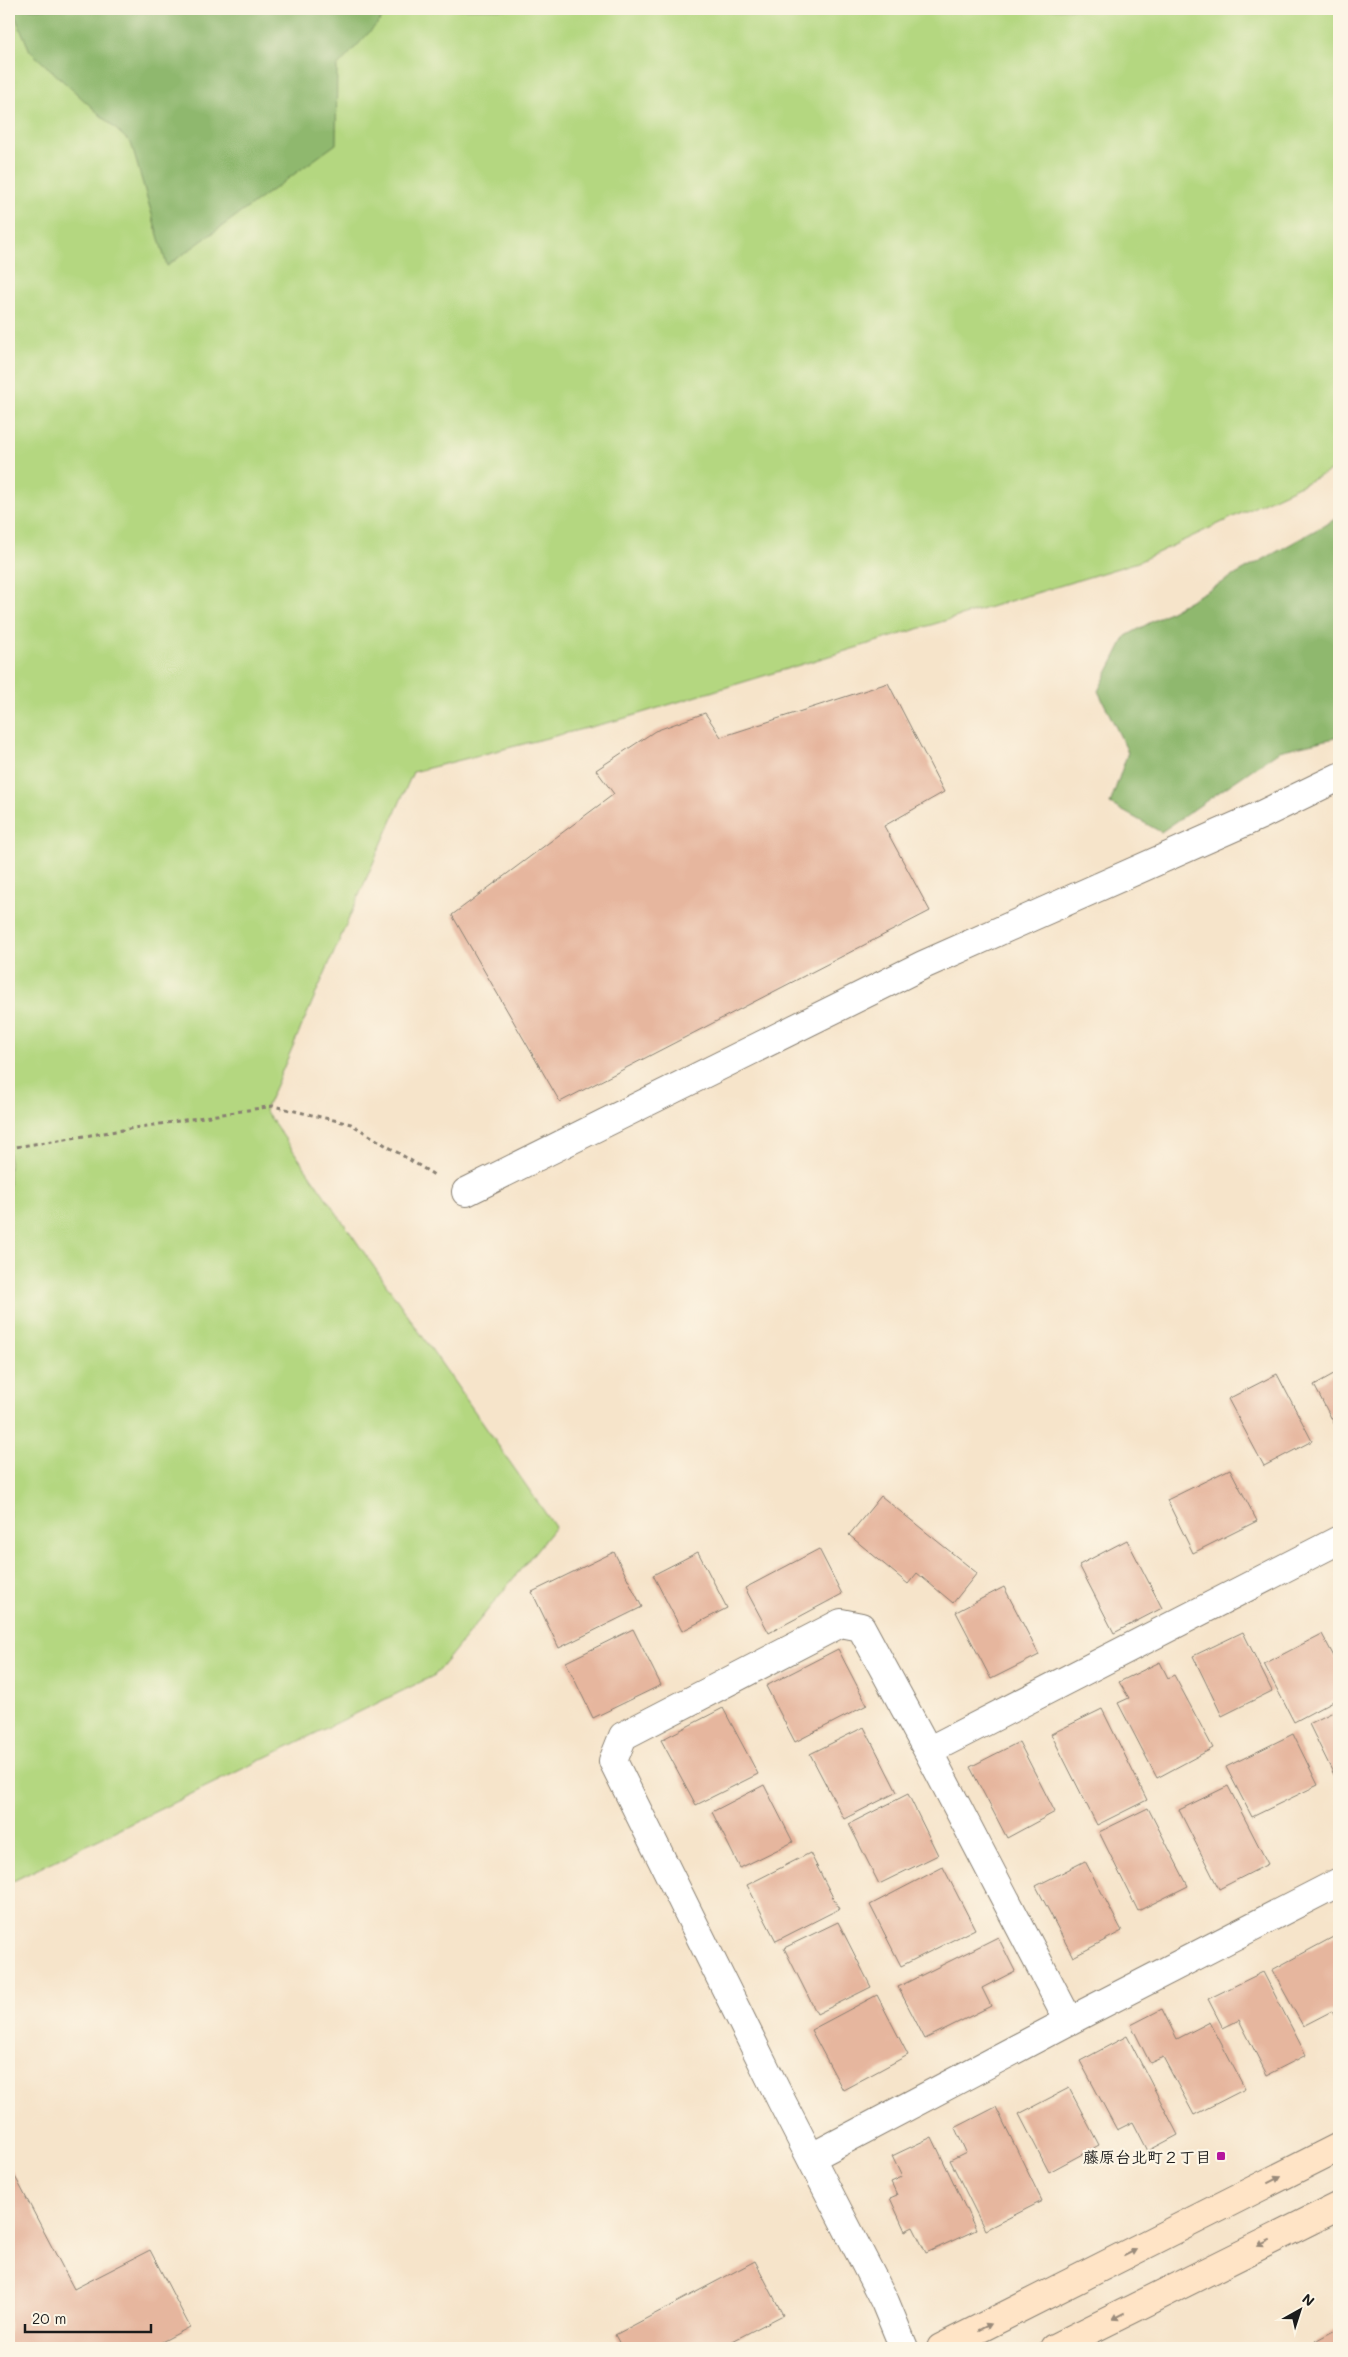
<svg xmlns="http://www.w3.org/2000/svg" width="1348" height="2357" font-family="Mali,'Klee One',sans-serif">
  <rect width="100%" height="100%" fill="#fcf5e5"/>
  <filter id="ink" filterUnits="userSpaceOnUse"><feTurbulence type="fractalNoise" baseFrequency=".02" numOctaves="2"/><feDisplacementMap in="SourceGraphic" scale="10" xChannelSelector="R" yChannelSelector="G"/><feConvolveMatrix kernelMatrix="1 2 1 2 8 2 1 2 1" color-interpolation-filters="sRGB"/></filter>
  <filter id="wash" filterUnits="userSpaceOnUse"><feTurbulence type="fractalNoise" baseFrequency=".0096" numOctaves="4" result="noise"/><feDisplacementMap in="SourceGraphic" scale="20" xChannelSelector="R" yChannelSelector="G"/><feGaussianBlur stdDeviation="1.12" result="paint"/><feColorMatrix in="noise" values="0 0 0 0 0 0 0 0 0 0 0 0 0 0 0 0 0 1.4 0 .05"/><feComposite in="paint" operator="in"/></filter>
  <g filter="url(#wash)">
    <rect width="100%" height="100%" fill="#f6e4ca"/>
    <path fill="#b4d780" stroke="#687a4e" d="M 9,9 L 1339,9 L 1339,467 L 1138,562 L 622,719 L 413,772 L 265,1110 L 555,1527 L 435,1675 L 9,1883 Z"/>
    <path fill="#8fb86e" stroke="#566a45" d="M 12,9 L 391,9 L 337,67 L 336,144 L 167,266 L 131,143 L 30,51 Z
      M 1339,517 L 1339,737 L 1279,751 L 1161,832 L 1110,804 L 1128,752 L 1098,691 L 1126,636 Z"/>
    <g id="blocks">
      <path fill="#e6b69e" d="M 888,683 L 944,792 L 884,826 L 930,911 L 560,1102 L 452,915 L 614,794 L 596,770 L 655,731 L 705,713 L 721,737 Z
        M 1339,1371 L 1339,1433 L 1314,1385 Z
        M 1277,1374 L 1312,1441 L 1264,1466 L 1228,1399 Z
        M 1230,1469 L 1257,1521 L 1193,1553 L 1167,1500 Z
        M 881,1496 L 977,1573 L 953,1603 L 917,1573 L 908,1584 L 849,1535 Z
        M 1127,1540 L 1162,1608 L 1114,1633 L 1079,1565 Z
        M 819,1549 L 842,1594 L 769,1633 L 745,1588 Z
        M 614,1552 L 642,1607 L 559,1648 L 532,1592 Z
        M 698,1552 L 727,1608 L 682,1631 L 653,1575 Z
        M 1004,1587 L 1039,1655 L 991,1679 L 956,1612 Z
        M 633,1629 L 661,1685 L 593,1718 L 566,1662 Z
        M 1243,1632 L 1272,1691 L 1222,1716 L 1193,1656 Z
        M 1322,1634 L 1339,1666 L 1339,1698 L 1294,1722 L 1264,1664 Z
        M 838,1649 L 867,1705 L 795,1742 L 766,1686 Z
        M 1160,1662 L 1168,1678 L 1174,1675 L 1213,1748 L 1157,1778 L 1118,1703 L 1129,1698 L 1119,1682 Z
        M 723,1708 L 758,1774 L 696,1805 L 661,1740 Z
        M 1102,1709 L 1147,1800 L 1097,1825 L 1051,1734 Z
        M 1339,1709 L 1339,1785 L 1309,1724 Z
        M 864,1727 L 897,1792 L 844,1819 L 810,1754 Z
        M 1293,1734 L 1318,1785 L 1252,1817 L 1226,1767 Z
        M 1019,1742 L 1055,1812 L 1007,1838 L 970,1767 Z
        M 764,1785 L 793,1842 L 740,1868 L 712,1812 Z
        M 1228,1786 L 1268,1864 L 1219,1889 L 1179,1810 Z
        M 908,1794 L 938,1855 L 879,1884 L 849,1824 Z
        M 1148,1808 L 1188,1886 L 1138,1911 L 1099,1832 Z
        M 810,1853 L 839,1909 L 776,1941 L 747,1885 Z
        M 1085,1861 L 1122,1931 L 1073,1957 L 1036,1886 Z
        M 943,1867 L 975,1929 L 901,1966 L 870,1905 Z
        M 838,1922 L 871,1987 L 817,2014 L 784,1948 Z
        M 1335,1936 L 1339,1944 L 1339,2025 L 1332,2011 L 1303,2026 L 1272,1970 Z
        M 998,1937 L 1015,1971 L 982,1988 L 991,2006 L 925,2039 L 898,1987 Z
        M 1263,1972 L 1306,2055 L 1267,2075 L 1239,2020 L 1223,2028 L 1208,1999 Z
        M 877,1995 L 908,2055 L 843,2090 L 811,2030 Z
        M 1162,2009 L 1177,2039 L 1210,2022 L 1245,2089 L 1194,2115 L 1163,2057 L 1150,2063 L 1131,2025 Z
        M 1127,2036 L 1178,2135 L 1148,2151 L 1133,2122 L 1117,2130 L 1080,2061 Z
        M 1069,2088 L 1099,2145 L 1049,2172 L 1019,2114 Z
        M 996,2107 L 1042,2201 L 985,2230 L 950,2160 L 966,2152 L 955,2128 Z
        M 932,2137 L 976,2230 L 926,2253 L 913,2227 L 905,2231 L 890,2198 L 897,2195 L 891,2182 L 902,2177 L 892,2156 Z
        M 9,2165 L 74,2289 L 150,2250 L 190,2327 L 150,2348 L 9,2348 Z
        M 755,2261 L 783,2315 L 719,2348 L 622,2348 L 615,2335 Z
        M 1339,2328 L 1339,2348 L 1319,2348 L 1315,2341 Z"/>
    </g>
  </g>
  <g filter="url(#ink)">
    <use href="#blocks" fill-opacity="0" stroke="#898073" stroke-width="1"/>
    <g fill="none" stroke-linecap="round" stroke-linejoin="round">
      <g stroke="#898073" stroke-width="30">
        <path id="street" d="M 466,1192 L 923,965 L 1261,815 L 1339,777
          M 928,1751 L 1339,1540
          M 812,2157 L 1069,2021 L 1339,1882
          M 904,2348 L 885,2302 L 782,2102 L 613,1761 L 623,1736 L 841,1623 L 861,1627 L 928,1751 L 1069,2021"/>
      </g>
      <g stroke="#898073" stroke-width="30">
        <path id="secondary" d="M 941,2348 L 1339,2147
          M 1054,2348 L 1339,2206"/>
      </g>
      <path stroke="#898073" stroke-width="3" stroke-dasharray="4 4" stroke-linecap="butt" d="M 9,1148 L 273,1106 L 351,1124 L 436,1176"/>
      <use href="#street" stroke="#fff" stroke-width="28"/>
      <use href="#secondary" stroke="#ffe4c6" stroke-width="28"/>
    </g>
    <defs><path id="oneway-solid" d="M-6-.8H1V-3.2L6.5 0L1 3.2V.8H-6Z" transform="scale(1.25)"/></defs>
    <g fill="#998a7a">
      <use href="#oneway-solid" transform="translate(1274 2180) rotate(-27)"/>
      <use href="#oneway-solid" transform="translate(1264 2243) rotate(153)"/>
      <use href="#oneway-solid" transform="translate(1130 2253) rotate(-27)"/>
      <use href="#oneway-solid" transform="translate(1119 2316) rotate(153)"/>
      <use href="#oneway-solid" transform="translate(985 2327) rotate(-26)"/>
    </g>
  </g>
  <rect fill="#b5179e" stroke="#fcf5e5" stroke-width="2" x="1216" y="2151" width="10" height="10" rx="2.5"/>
  <g text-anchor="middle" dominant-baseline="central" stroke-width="4.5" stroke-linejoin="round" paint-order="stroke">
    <g font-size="16" font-weight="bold" fill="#1c1c1c" stroke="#fcf5e5" text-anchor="end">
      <text x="1211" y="2156">藤原台北町２丁目</text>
    </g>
  </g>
  <rect width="1348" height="2357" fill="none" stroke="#fcf5e5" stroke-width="30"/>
  <g transform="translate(1300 2310) rotate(39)" stroke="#fcf5e5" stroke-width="4" paint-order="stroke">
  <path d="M0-4L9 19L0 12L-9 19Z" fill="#1c1c1c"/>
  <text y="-8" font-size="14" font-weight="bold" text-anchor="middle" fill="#1c1c1c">N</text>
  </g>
  <path d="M25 2324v8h126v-8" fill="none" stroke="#1c1c1c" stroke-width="2.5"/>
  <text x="32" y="2324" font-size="15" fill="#1c1c1c" stroke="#fcf5e5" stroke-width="4" paint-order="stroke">20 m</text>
</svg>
